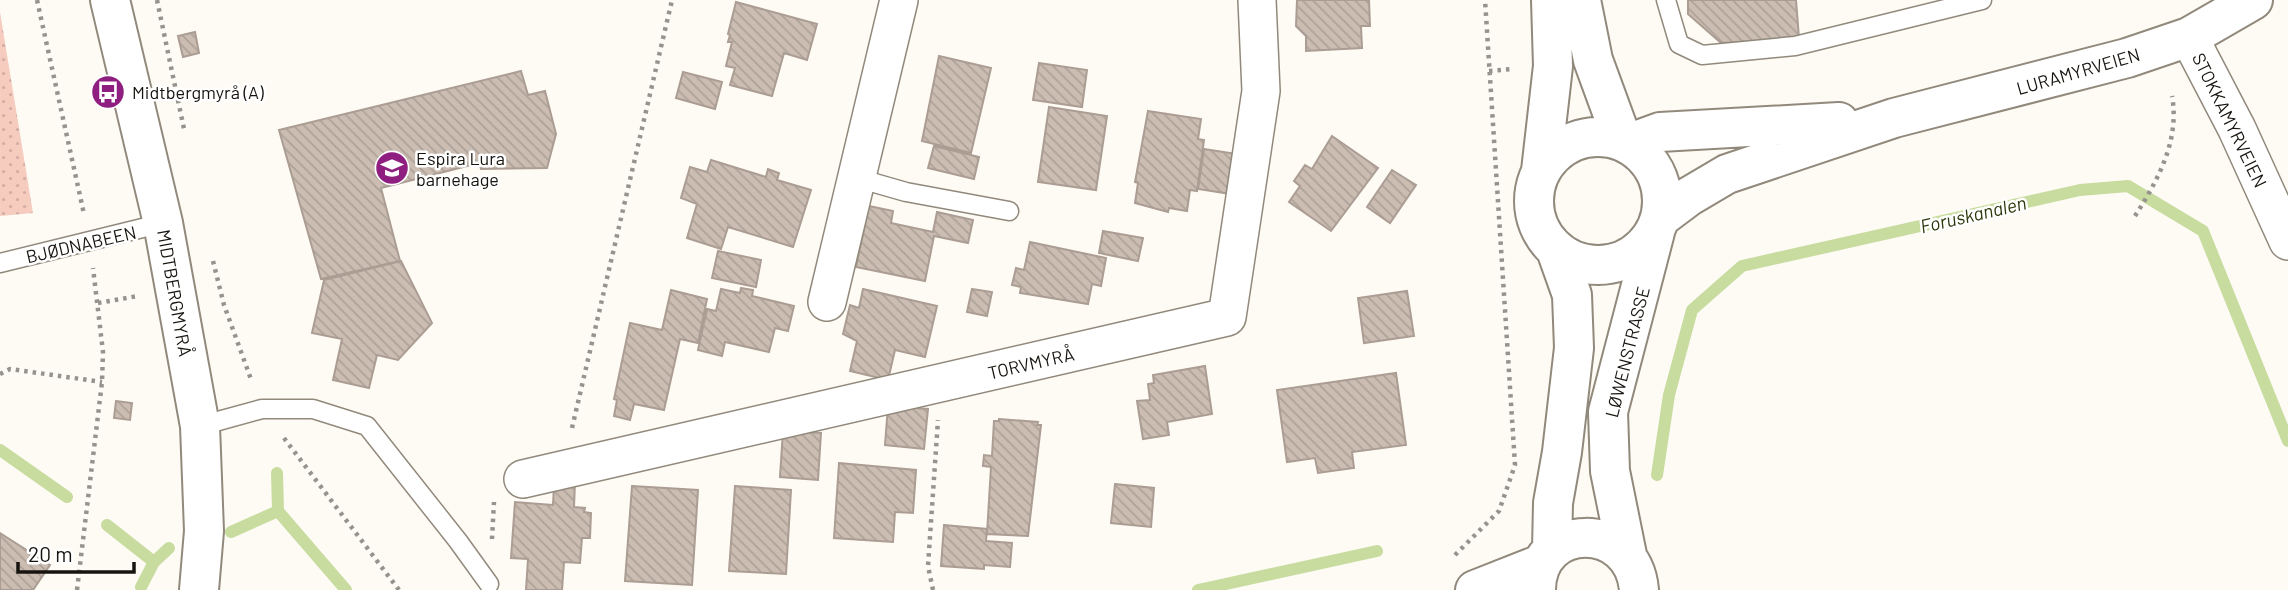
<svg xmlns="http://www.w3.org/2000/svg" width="2288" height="590" font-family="Barlow,sans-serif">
  <defs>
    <pattern id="grass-dots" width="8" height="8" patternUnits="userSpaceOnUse" patternTransform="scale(1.75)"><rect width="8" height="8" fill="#f6ccbf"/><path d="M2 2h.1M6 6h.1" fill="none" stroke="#d2aea3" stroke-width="1.8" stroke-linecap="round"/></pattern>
    <pattern id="building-back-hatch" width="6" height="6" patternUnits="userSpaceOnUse" patternTransform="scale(1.75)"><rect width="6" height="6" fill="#cbbdb2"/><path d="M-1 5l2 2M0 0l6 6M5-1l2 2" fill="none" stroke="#aea298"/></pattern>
  </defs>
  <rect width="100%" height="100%" fill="#fefbf5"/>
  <path fill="url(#grass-dots)" d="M 0,12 L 33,213 L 0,216 Z"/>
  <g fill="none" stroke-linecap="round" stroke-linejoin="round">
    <path stroke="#c8dca0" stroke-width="12" d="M 0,450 L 67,497
      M 1657,475 L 1669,395 L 1692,310 L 1742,266 L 2080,190 L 2128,186 L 2203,231 L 2288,441
      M 278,511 L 346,590
      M 107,525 L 154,562
      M 231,532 L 278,511 L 277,473
      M 141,587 L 154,562 L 169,548
      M 1198,590 L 1377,551"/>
  </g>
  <path fill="url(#building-back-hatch)" stroke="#ab9d93" stroke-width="2" d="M 1297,0 L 1369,0 L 1370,26 L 1361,26 L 1362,48 L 1306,51 L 1306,36 L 1296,26 Z
    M 1688,0 L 1796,0 L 1799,38 L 1721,43 L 1688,14 Z
    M 736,2 L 817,24 L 807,60 L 784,53 L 772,96 L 730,85 L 735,68 L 726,66 L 732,42 L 728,42 L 730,35 L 728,34 Z
    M 195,32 L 199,53 L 183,57 L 178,36 Z
    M 939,56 L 991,68 L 971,153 L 922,141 Z
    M 1039,63 L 1087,70 L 1082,107 L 1033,100 Z
    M 521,71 L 528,95 L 545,91 L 556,134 L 547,168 L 481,169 L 479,163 L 381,188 L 400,261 L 321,279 L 279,130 Z
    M 683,72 L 722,82 L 715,109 L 676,98 Z
    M 1049,107 L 1107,116 L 1096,190 L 1038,182 Z
    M 1148,111 L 1201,119 L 1198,139 L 1204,140 L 1197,191 L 1190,190 L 1187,211 L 1169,208 L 1168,212 L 1135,203 L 1138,183 L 1135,182 Z
    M 1332,136 L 1378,168 L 1331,231 L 1289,202 L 1300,186 L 1294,181 L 1305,165 L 1312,169 Z
    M 934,146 L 979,157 L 974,179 L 928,168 Z
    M 1204,149 L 1237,154 L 1231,194 L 1198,189 Z
    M 711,160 L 766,177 L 768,169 L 779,173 L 777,180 L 811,190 L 793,247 L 728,227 L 721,249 L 687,238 L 697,204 L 681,198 L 690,167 L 707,172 Z
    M 1392,170 L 1416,185 L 1390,223 L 1367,207 Z
    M 869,206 L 893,211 L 891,223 L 933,232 L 937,212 L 973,220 L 968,243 L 934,236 L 925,281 L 856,267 Z
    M 1103,231 L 1143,238 L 1138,261 L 1099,253 Z
    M 1030,242 L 1106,258 L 1101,286 L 1092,284 L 1088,304 L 1020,293 L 1021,287 L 1012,285 L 1016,268 L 1024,270 Z
    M 718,251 L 761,260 L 756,287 L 712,278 Z
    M 401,261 L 432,323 L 398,360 L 377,355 L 369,388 L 333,380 L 342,339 L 312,333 L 324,280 Z
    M 741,288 L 753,290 L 752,296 L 794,306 L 788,331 L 775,328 L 769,352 L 725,342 L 722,356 L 698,350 L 707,309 L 716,311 L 721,289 L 740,293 Z
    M 863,289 L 937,306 L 925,357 L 895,350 L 888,380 L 850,371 L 857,341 L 843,334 L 850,305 L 859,308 Z
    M 972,289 L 992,292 L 987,316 L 967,312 Z
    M 671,290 L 707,299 L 698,343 L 680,339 L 664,410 L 634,404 L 630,420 L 614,416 L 617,400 L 614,399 L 630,323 L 662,330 Z
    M 1407,291 L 1414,336 L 1364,343 L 1358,298 Z
    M 1205,366 L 1212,414 L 1167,422 L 1169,435 L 1143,439 L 1137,401 L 1150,400 L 1148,384 L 1154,383 L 1153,375 Z
    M 1396,373 L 1406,445 L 1352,452 L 1354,468 L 1318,473 L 1315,458 L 1287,462 L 1277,390 Z
    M 116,401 L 132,403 L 130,420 L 114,418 Z
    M 888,406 L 928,409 L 924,449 L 885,445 Z
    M 999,419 L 1038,422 L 1037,425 L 1041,425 L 1028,536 L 987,534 L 991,467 L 983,466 L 984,455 L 992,456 L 994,421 L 999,421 Z
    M 783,430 L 821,433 L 818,480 L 780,477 Z
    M 839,463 L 916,470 L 913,513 L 895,512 L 893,542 L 834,538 Z
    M 575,482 L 574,507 L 585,508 L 584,512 L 591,513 L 590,538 L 582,538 L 580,563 L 564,562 L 562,590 L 526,590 L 528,559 L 511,558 L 515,502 L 553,505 L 554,485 Z
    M 1115,484 L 1154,488 L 1151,527 L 1111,523 Z
    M 632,486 L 698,490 L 692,585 L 625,581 Z
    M 735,486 L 791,490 L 786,574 L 729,571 Z
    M 944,525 L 987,529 L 986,541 L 1012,543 L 1010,567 L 984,565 L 984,569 L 941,566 Z
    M 0,533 L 50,565 L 33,590 L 0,590 Z"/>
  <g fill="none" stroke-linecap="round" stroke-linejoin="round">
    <g stroke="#91897b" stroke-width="21">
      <path id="lane" d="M 1666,0 L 1679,44 L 1702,55 L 1795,46 L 1982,0
        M 857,178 L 906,192 L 1009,211
        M 0,263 L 163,223
        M 200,426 L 262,409 L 313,409 L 367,426 L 458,541 L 489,584"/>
    </g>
    <g stroke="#91897b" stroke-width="40">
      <path id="street" d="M 2189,37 L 2237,129 L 2288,241
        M 827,302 L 899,0
        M 523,479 L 1227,317 L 1261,91 L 1257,0"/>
    </g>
    <g stroke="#91897b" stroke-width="42">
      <path id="secondary" d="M 110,0 L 163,223 L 200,426 L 204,531 L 199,590
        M 1581,0 L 1593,60 L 1623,142
        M1534 201a64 64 0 1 1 128 0a64 64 0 1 1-128 0Z
        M 1627,144 L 1660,132 L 1839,122
        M 1541,171 L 1553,66 L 1551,0
        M 1660,218 L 1688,197 L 1727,174 L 1894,118 L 2127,58 L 2189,37 L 2253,0
        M 1552,550 L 1553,503 L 1562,452 L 1574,348 L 1572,295 L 1556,250
        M 1627,555 L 1610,471 L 1608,412 L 1655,232
        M 1475,590 L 1541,564
        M 1536,590 C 1536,521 1633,520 1639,590"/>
    </g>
    <path stroke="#96938e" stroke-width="4.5" stroke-dasharray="3.5 5" stroke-linecap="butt" d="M 37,0 L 84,214
      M 157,0 L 184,129
      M 1489,71 L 1513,69
      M 2135,216 C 2158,180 2180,140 2172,96
      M 213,261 L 224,305 L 252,382
      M 98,303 L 138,296
      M 0,374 L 10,369 L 102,382
      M 572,428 L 672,0
      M 284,438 L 399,590
      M 492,539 L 494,502
      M 1455,555 L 1499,511 L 1515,465 L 1485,0
      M 77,590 L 102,382 L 103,352 L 93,268
      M 933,590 L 928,566 L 938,420"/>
    <use href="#lane" stroke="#fff" stroke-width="18"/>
    <use href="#street" stroke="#fff" stroke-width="37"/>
    <use href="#secondary" stroke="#fff" stroke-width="38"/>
  </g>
  <defs>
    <g id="bus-disc" transform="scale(1.75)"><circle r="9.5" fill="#8e1e80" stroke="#fff"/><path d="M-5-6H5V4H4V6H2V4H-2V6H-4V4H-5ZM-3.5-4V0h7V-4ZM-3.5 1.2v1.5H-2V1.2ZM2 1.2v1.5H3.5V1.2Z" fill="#fff"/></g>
    <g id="school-disc" transform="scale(1.75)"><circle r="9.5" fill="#8e1e80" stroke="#fff"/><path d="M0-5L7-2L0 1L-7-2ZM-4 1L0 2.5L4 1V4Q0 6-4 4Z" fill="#fff"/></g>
  </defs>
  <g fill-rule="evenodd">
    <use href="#bus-disc" x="108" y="92"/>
    <use href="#school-disc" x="392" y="168"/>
  </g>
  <g text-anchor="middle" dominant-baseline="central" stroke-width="5" stroke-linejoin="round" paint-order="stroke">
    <g font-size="18" fill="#17140f" stroke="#fff">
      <text transform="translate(2078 71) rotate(-16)">LURAMYRVEIEN</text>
      <text transform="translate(2230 120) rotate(64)">STOKKAMYRVEIEN</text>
      <text transform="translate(81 244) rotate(-13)">BJØDNABEEN</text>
      <text transform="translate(175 293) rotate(80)">MIDTBERGMYRÅ</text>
      <text transform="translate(1627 352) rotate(-76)">LØWENSTRASSE</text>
      <text transform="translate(1031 363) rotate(-13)">TORVMYRÅ</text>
    </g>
    <g font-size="18" fill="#17140f" stroke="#fff" text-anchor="start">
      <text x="132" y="92">Midtbergmyrå (A)</text>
      <text x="416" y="158">Espira Lura<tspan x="416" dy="21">barnehage</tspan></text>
    </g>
    <g font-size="19" font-style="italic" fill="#2c380b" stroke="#fff">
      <text transform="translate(1973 214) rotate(-13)">Foruskanalen</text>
    </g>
  </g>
  <path d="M18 562v10h116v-10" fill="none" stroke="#17140f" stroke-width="3.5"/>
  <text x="28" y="562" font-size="21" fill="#17140f" stroke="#ffffff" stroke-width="5" paint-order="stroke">20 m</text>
</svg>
